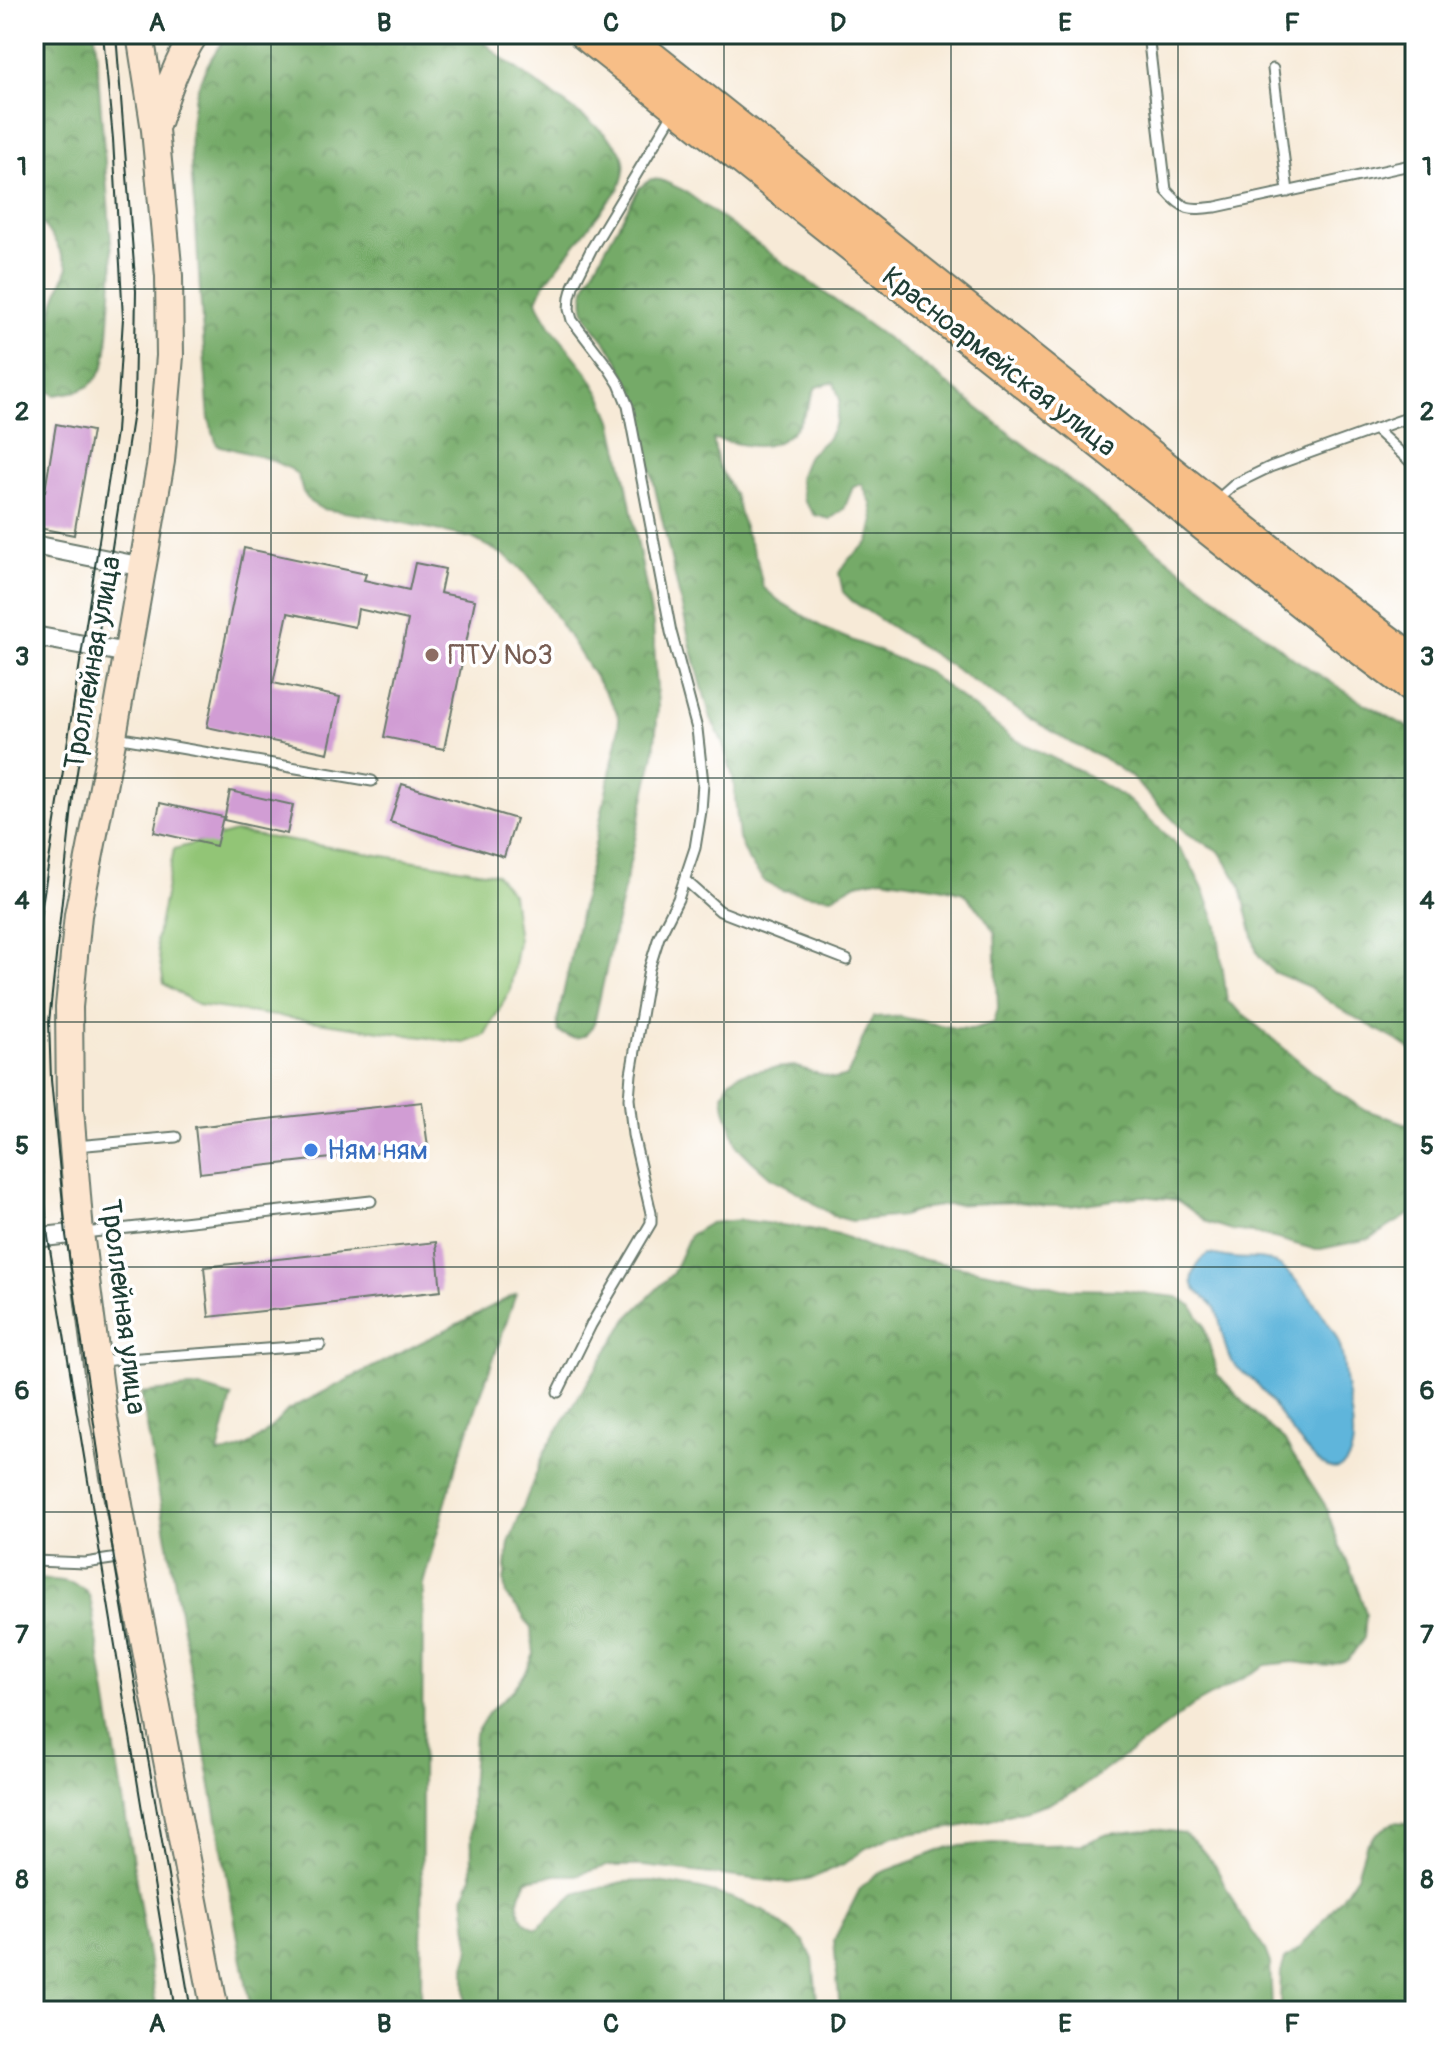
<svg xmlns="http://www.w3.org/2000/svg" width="1449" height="2045" font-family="Pangolin,sans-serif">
  <defs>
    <pattern id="forest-crowns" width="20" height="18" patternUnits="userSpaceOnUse" patternTransform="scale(2)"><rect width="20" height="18" fill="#75aa67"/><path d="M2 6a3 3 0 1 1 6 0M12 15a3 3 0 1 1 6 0" fill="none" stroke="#5f8c56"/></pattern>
  </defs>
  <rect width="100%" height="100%" fill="#fff"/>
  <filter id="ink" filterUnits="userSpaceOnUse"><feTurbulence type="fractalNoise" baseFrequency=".0125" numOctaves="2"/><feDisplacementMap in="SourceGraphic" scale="16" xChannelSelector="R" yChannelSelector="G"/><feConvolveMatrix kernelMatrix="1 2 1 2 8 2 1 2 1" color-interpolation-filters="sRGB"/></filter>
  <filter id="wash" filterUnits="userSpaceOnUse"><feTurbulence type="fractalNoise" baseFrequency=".006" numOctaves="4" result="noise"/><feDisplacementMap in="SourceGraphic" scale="32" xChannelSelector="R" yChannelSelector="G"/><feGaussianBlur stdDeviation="1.8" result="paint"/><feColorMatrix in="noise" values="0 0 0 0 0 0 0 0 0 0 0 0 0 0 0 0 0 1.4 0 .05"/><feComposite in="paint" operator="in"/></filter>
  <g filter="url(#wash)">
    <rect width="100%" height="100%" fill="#f7ead7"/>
    <path fill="url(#forest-crowns)" stroke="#4a744e" stroke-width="2" d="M 34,34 L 95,34 L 113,266 L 107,350 L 104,366 L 97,378 L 89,386 L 78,391 L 55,395 L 48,391 L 42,384 L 40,376 L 54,303 L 68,267 L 56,243 L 34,211 Z
      M 229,34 L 476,34 L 499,56 L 596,126 C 619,147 633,156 619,188 L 543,286 L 537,300 L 541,310 L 551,327 L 587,372 L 603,399 L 612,420 L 626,481 L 653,624 L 658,708 L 654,754 L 594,1024 C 585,1041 574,1040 559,1032 L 557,1023 L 618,736 L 619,718 L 615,708 L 540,592 L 523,571 L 506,556 L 472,538 L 372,516 L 322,509 L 310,502 L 303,492 L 298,476 L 291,469 L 266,458 L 217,445 L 209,419 C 204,355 200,292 196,228 C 193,187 186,139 195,99 C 200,74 213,53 229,34 Z
      M 651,179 L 661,180 L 683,190 L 921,363 L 1293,658 L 1362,702 L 1415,731 L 1415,1053 L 1403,1044 L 1340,1009 L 1307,986 L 1273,972 L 1257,953 L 1240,884 L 1219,851 L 1186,833 L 1130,776 L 1102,757 L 1071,743 L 1013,707 L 852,601 L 843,592 L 839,573 L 850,558 L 869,542 L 874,520 L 871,503 L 862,484 L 853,487 L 844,509 L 830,519 L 815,515 L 804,501 L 799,478 L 807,457 L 828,438 L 836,422 L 840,400 L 834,382 L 816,387 C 804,416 793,446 757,446 C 743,446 727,441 713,439 L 718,465 L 735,496 L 745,531 L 757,560 L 763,587 L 778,600 L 827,630 L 925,670 L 1012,738 L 1089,776 L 1128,800 L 1173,841 L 1190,863 L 1204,891 L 1217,926 L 1227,1001 L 1333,1089 L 1363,1109 L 1415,1127 L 1415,1211 L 1369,1239 L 1316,1250 L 1285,1241 L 1254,1233 L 1231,1230 L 1207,1222 L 1177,1200 L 1142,1196 L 1070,1206 L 1047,1206 L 1017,1202 L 947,1205 L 926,1208 L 903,1216 L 852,1221 L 834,1216 L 791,1188 L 770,1177 L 752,1161 L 737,1146 L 725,1109 L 723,1095 L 729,1082 L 739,1074 L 767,1069 L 794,1066 L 835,1079 L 847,1076 C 857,1057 862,1036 873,1017 L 896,1016 L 955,1028 L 972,1029 L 994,1023 L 998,1008 L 995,933 L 981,912 L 964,893 L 940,887 L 882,878 L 857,883 L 832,897 L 811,895 L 782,890 L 765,882 L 749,861 L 739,839 L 733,777 L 722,741 L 711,719 L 691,647 L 638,413 C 633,394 627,377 618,360 C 602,331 573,319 587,282 L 639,188 Z
      M 740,1220 L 806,1228 L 843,1236 L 879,1251 L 1014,1277 L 1062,1289 L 1126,1290 L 1150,1294 L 1177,1297 L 1192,1306 L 1204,1325 L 1217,1374 L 1259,1418 L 1283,1439 L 1325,1505 L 1339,1544 L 1353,1575 L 1366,1613 L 1364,1638 L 1348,1660 L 1327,1666 L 1293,1662 L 1266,1665 L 1192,1706 L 1157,1733 L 1076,1791 L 1050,1803 L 987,1821 L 958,1827 L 893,1836 L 866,1848 L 846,1863 L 828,1871 L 808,1880 L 788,1883 L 643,1866 L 607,1866 L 576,1875 L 556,1875 L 527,1880 C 516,1899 512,1919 537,1929 L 575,1894 L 622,1882 L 652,1881 L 701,1889 L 726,1896 L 763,1910 L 805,1943 L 813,1959 L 818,2011 L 465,2011 L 465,1967 L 470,1949 L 464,1896 L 472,1877 L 471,1789 L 475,1734 L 489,1712 L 513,1690 L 526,1672 L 534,1654 L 531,1629 L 520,1611 L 506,1596 L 504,1582 L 509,1543 L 545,1451 L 627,1319 L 673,1273 L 690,1235 L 710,1223 Z
      M 516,1294 L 456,1466 L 423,1584 L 421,2011 L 251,2011 L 141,1393 L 200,1387 L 232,1397 L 218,1454 C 251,1451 266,1433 288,1410 Z
      M 34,1579 C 50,1580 77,1579 88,1594 C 91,1598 91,1603 92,1608 L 157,2011 L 34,2011 Z
      M 1394,1822 L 1408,1823 L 1415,1826 L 1415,2011 L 1282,2011 L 1280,2004 L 1281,1972 L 1285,1959 L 1300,1948 L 1341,1899 L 1357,1875 L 1366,1845 L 1376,1834 Z
      M 1156,1829 L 1183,1833 L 1198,1845 L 1216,1867 L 1238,1911 L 1265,1950 L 1270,1963 L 1272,2006 L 1269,2011 L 840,2011 L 834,1940 L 861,1887 L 875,1875 L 949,1847 L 993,1843 L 1043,1845 L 1082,1844 L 1108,1834 Z"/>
    <path fill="#92c576" stroke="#588155" stroke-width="2" d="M 235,832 L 496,874 L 512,894 L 518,941 L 510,991 L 484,1036 L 464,1043 L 198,1005 L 164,984 L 156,941 L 174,849 Z"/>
    <path fill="#5fb5db" stroke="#3f7988" stroke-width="2" d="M 1209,1254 C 1217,1255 1225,1257 1233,1258 C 1250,1260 1265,1256 1280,1266 C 1299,1279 1330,1322 1339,1343 C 1344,1357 1344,1371 1346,1385 C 1349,1405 1363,1453 1341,1467 C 1318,1482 1273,1401 1259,1386 C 1251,1377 1238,1371 1232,1362 C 1223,1349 1222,1324 1216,1309 C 1205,1293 1184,1292 1196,1268 C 1200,1261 1202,1258 1209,1254 Z"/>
    <g id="blocks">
      <path fill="#d19dd4" d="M 56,424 L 92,431 L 74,535 L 34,527 L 34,489 L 45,491 Z
        M 244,548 L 366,574 L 364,580 L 409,590 L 415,563 L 445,569 L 440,593 L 475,600 L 444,749 L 384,737 L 408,620 L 358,609 L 355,627 L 288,613 L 273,683 L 340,697 L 328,753 L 207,727 Z
        M 402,784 L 516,819 L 504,857 L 390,822 Z
        M 230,791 L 293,805 L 287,834 L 224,820 Z
        M 160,803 L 223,817 L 216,846 L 154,832 Z
        M 422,1102 L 428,1147 L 200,1173 L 195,1127 Z
        M 436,1242 L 441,1291 L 209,1317 L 204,1267 Z"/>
    </g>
  </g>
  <g filter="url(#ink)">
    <use href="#blocks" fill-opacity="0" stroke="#6b7a6d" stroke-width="2"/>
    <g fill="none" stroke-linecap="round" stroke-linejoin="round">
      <g stroke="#6b7a6d" stroke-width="13">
        <path id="lane" d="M 1148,34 L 1166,190 C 1184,211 1190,210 1216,207 L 1415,164
          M 647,49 L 658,34
          M 1273,69 L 1288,192
          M 1375,429 L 1415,466
          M 34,438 L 34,437
          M 1217,500 L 1235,484 L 1270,467 L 1415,415
          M 116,737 L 372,781
          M 685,880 L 720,911 L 847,960
          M 76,1146 L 176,1137
          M 84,1233 L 371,1201
          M 99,1361 L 320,1345
          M 558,1392 L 591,1325 L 651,1223 L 651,1213 L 633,1135 L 629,1099 L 631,1074 L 649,969 L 659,937 L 678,899 L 695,848 L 701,811 L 703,783 L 697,729 L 671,632 L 628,406 L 619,384 L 608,367 L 572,320 L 569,309 L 570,297 L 573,286 L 592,248 L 675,110
          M 34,1561 L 85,1563 L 125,1557"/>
      </g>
      <g stroke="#6b7a6d" stroke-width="22">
        <path id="street" d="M 34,545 L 143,567
          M 34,636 L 128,653
          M 34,1238 L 80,1233"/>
      </g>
      <g stroke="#6b7a6d" stroke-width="30">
        <path id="secondary" d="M 140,34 L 155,130 L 169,276 L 170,356 L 161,461 L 113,736 L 78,915 L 69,1007 L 70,1109 L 80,1233 L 104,1419 L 128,1556 L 215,2011
          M 157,123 C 167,92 177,61 195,34"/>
      </g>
      <g stroke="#6b7a6d" stroke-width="34">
        <path id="primary" d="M 584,34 L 1352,643 L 1415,690
          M 623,34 L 1321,591 L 1415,661"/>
      </g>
      <use href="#lane" stroke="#fff" stroke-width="9"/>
      <use href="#street" stroke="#fff" stroke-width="18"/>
      <use href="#secondary" stroke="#fce5cf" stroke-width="26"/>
      <use href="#primary" stroke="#f7be87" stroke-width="30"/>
      <path stroke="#1f3d34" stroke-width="2" d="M 116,34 L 136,291 L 134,406 L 73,798 L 49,1022 L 51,1080 L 66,1235 L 114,1559 L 191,2011
        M 34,983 L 38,931 L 116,432 L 123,318 L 113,139 L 103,34
        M 34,1081 L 48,1237 L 175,2011"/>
    </g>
  </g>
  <path fill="none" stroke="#1f3d34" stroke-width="2" stroke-opacity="0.55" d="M 271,34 L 271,2011M 498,34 L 498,2011M 724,34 L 724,2011M 951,34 L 951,2011M 1178,34 L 1178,2011M 34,289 L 1415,289M 34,533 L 1415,533M 34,778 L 1415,778M 34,1022 L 1415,1022M 34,1267 L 1415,1267M 34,1512 L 1415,1512M 34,1756 L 1415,1756"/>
  <circle fill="#8d6e63" stroke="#fff" stroke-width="3" cx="432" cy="655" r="8"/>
  <circle fill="#3f7fe0" stroke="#fff" stroke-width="3" cx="311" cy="1150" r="8"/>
  <g text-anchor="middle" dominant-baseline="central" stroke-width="7" stroke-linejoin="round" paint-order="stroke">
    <g font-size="28" fill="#1f3d34" stroke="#fff">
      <text transform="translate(999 362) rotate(38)">Красноармейская улица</text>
      <text transform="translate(93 663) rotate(-80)">Троллейная улица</text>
      <text transform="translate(123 1307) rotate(83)">Троллейная улица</text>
    </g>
    <g font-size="28" fill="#785e54" stroke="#fff" text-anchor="start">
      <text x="448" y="655">ПТУ №3</text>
    </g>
    <g font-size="28" fill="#366cbe" stroke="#fff" text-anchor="start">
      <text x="327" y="1150">Ням ням</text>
    </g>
  </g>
  <rect width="1449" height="2045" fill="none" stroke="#fff" stroke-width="88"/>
  <rect x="44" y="44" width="1361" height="1957" fill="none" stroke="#1f3d34" stroke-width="3"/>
  <g font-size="26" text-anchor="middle" font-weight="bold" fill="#1f3d34">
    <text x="157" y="31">A</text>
    <text x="384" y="31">B</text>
    <text x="611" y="31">C</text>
    <text x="838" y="31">D</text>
    <text x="1065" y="31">E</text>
    <text x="1292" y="31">F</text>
    <text x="22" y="175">1</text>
    <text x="1427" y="175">1</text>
    <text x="22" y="420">2</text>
    <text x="1427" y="420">2</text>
    <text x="22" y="665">3</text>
    <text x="1427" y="665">3</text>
    <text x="22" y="909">4</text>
    <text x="1427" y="909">4</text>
    <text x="22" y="1154">5</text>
    <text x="1427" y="1154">5</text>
    <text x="22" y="1399">6</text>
    <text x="1427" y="1399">6</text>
    <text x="22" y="1643">7</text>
    <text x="1427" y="1643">7</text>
    <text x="22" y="1888">8</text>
    <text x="1427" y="1888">8</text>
    <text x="157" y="2032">A</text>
    <text x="384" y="2032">B</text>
    <text x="611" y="2032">C</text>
    <text x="838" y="2032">D</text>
    <text x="1065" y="2032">E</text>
    <text x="1292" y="2032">F</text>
  </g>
</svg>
